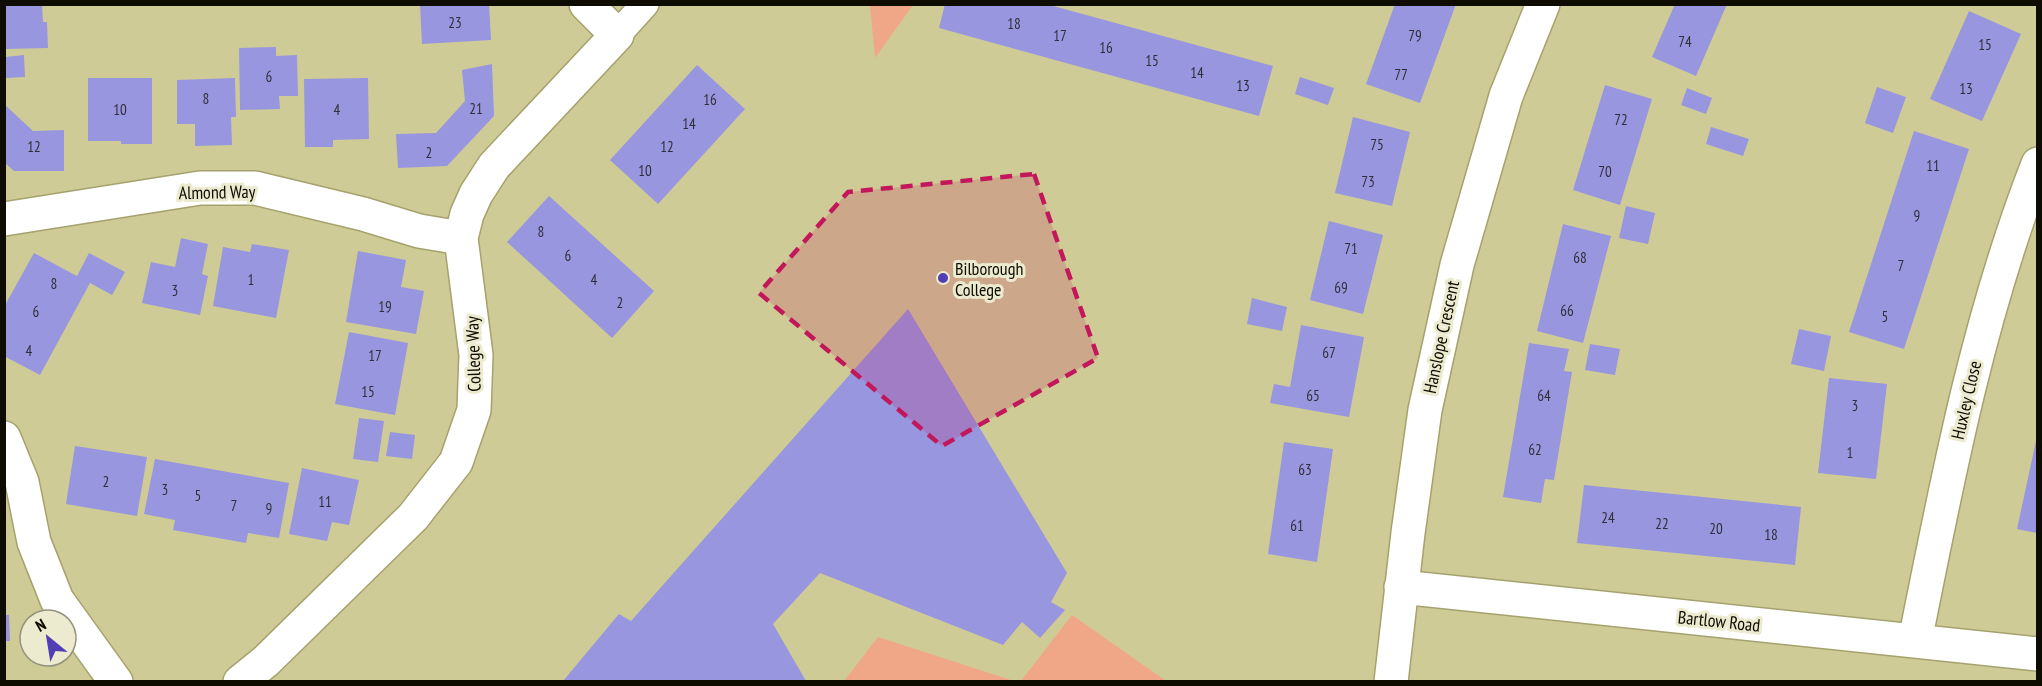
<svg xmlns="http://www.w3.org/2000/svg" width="2042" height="686" font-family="'PT Sans Narrow',sans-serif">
  <rect width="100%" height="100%" fill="#cfcb96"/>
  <path fill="#efa788" d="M 870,5 L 913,5 L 875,58 L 875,57 Z
    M 1072,615 L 1166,681 L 1021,681 Z
    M 878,637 L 1014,681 L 844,681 Z"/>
  <path fill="#9896df" d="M 4,4 L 42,4 L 43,22 L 47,22 L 48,48 L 4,49 Z
    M 420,4 L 489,4 L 491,40 L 422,44 Z
    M 945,4 L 1046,4 L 1273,66 L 1259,116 L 939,28 Z
    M 1395,4 L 1456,4 L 1420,103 L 1366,84 Z
    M 1675,4 L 1727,4 L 1696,76 L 1652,57 Z
    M 1969,11 L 2021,34 L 1982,121 L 1930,99 Z
    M 276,47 L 276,56 L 297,55 L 298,96 L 279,96 L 280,109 L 240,110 L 239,48 Z
    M 24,55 L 25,77 L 5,78 L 5,57 Z
    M 492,64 L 494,116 L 447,166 L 398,168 L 396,134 L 436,133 L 465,101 L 462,70 Z
    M 697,65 L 745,109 L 658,204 L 610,160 Z
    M 1300,77 L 1334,88 L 1328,105 L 1295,94 Z
    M 88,78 L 152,78 L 152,144 L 121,144 L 121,141 L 88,141 Z
    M 235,78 L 236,117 L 231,117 L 232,145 L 195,146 L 195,124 L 177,124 L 177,80 Z
    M 368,78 L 369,139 L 333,140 L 333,147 L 305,147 L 304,79 Z
    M 1605,85 L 1652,99 L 1620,205 L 1573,190 Z
    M 1877,87 L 1906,97 L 1893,133 L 1865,123 Z
    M 1687,88 L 1712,98 L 1706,114 L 1681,105 Z
    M 4,104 L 33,131 L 64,130 L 64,171 L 14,171 L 4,162 Z
    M 1353,117 L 1410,132 L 1392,206 L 1335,193 Z
    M 1711,127 L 1749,139 L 1743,156 L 1706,144 Z
    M 1914,131 L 1969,149 L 1904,349 L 1849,332 Z
    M 549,196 L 654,291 L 612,338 L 507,242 Z
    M 1626,206 L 1655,213 L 1648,244 L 1619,238 Z
    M 1329,221 L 1383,235 L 1363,314 L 1310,300 Z
    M 1563,224 L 1611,236 L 1583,343 L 1537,331 Z
    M 181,238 L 208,244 L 202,274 L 208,276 L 200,315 L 142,303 L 151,262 L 175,267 Z
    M 252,244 L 289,250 L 276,318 L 213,306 L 223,247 L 250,252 Z
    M 358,251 L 406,260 L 401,287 L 424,291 L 416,334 L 346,322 Z
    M 34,253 L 77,276 L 89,253 L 125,272 L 112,295 L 90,283 L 40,375 L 4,356 L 4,307 Z
    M 1252,298 L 1287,307 L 1282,331 L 1247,324 Z
    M 908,309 L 1067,573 L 1051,602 L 1065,610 L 1040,638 L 1022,622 L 1003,645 L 820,573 L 773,624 L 806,681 L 563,681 L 619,614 L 631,621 Z
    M 1301,325 L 1364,337 L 1349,417 L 1270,403 L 1274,384 L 1290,387 Z
    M 1799,329 L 1831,336 L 1824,371 L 1791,364 Z
    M 349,332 L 408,343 L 395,415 L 335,404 Z
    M 1529,343 L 1569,349 L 1564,371 L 1572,372 L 1554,480 L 1545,479 L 1541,503 L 1503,497 Z
    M 1590,344 L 1620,349 L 1615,375 L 1585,370 Z
    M 1829,378 L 1887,384 L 1876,479 L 1818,473 Z
    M 359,418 L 384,421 L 378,462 L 353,459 Z
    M 390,432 L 415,435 L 412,459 L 386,456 Z
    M 2037,436 L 2037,533 L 2017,529 Z
    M 1284,442 L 1333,449 L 1317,562 L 1268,554 Z
    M 75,446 L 147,457 L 137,516 L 66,504 Z
    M 155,459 L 289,483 L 279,538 L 248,533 L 246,543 L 173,530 L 175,520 L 144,514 Z
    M 302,468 L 359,480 L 349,525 L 332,522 L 327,541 L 289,534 Z
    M 1584,485 L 1801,507 L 1795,565 L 1577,543 Z
    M 4,615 L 9,615 L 10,641 L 4,641 Z"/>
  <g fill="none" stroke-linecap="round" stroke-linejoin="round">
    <g stroke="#a5a26e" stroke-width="30">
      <path id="lane" d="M 617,35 L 645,4"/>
    </g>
    <g stroke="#a5a26e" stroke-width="36">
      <path id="street" d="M 4,219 L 200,188 L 255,188 L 363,214 L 419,231 L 461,238
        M 4,438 L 22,482 L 34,542 L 57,600 L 116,682
        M 1401,587 L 2038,654
        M 1915,641 C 1947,481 1978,317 2038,164
        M 240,682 L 266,661 L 413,517 L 456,462 L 474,410 L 476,355 L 461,238 L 467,214 L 476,194 L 494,166 L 617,35 L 586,4
        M 1391,682 L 1408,533 L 1425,410 L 1457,265 L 1506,96 L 1543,4"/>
    </g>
    <use href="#lane" stroke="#fff" stroke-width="27"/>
    <use href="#street" stroke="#fff" stroke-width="33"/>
  </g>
  <path fill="#c2185b" fill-opacity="0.2" stroke="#c2185b" stroke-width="4.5" stroke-dasharray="12 8" stroke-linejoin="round" d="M 1034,174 L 1098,358 L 942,446 L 759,293 L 848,192 Z"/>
  <circle fill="#513db4" stroke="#ecebd0" stroke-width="2" cx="943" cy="278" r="6"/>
  <g text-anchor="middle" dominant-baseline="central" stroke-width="6" stroke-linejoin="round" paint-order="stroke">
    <g font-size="15" fill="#302e38">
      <text x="455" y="22">23</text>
      <text x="1014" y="23">18</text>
      <text x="1060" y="35">17</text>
      <text x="1415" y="35">79</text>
      <text x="1685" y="41">74</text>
      <text x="1985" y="44">15</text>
      <text x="1106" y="47">16</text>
      <text x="1152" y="60">15</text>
      <text x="1197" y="72">14</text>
      <text x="1401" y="74">77</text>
      <text x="269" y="76">6</text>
      <text x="1243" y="85">13</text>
      <text x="1966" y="88">13</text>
      <text x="206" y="98">8</text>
      <text x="710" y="99">16</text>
      <text x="476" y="108">21</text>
      <text x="120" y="109">10</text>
      <text x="337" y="109">4</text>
      <text x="1621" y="119">72</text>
      <text x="689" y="123">14</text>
      <text x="1377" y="144">75</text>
      <text x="34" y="146">12</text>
      <text x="667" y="146">12</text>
      <text x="429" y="152">2</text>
      <text x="1933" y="165">11</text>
      <text x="645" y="170">10</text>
      <text x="1605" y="171">70</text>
      <text x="1368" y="181">73</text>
      <text x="1917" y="215">9</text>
      <text x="541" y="231">8</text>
      <text x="1351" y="248">71</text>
      <text x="568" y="255">6</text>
      <text x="1580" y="257">68</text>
      <text x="1901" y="265">7</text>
      <text x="251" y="279">1</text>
      <text x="594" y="279">4</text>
      <text x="54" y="283">8</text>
      <text x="1341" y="287">69</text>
      <text x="175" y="290">3</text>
      <text x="620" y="302">2</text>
      <text x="385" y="306">19</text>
      <text x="1567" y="310">66</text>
      <text x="36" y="311">6</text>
      <text x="1885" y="316">5</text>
      <text x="29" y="350">4</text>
      <text x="1329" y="352">67</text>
      <text x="375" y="355">17</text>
      <text x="368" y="391">15</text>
      <text x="1313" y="395">65</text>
      <text x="1544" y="395">64</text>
      <text x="1855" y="405">3</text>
      <text x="1535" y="449">62</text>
      <text x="1850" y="452">1</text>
      <text x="1305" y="469">63</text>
      <text x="106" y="481">2</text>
      <text x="165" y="489">3</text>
      <text x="198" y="495">5</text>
      <text x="325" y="501">11</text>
      <text x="234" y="505">7</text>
      <text x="269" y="508">9</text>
      <text x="1608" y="517">24</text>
      <text x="1662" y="523">22</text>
      <text x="1297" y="525">61</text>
      <text x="1716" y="528">20</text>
      <text x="1771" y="534">18</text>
    </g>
    <g font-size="18" fill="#0e0c00" stroke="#ecebd0">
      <text transform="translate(217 192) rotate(-1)">Almond Way</text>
      <text transform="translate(1441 337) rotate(-78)">Hanslope Crescent</text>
      <text transform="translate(473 354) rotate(-92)">College Way</text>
      <text transform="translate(1966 400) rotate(-77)">Huxley Close</text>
      <text transform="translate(1719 621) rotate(6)">Bartlow Road</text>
    </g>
    <g font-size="18" fill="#0e0c00" stroke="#ecebd0" text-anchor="start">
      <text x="955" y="268">Bilborough<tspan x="955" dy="21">College</tspan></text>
    </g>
  </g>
  <rect width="2042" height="686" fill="none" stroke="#0e0c00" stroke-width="12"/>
  <g transform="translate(48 638) rotate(330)"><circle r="28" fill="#ecebd0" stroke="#93927d" stroke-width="1.5"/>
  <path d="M0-4.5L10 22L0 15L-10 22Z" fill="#513db4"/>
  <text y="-9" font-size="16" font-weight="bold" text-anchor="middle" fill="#0e0c00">N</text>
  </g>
</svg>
